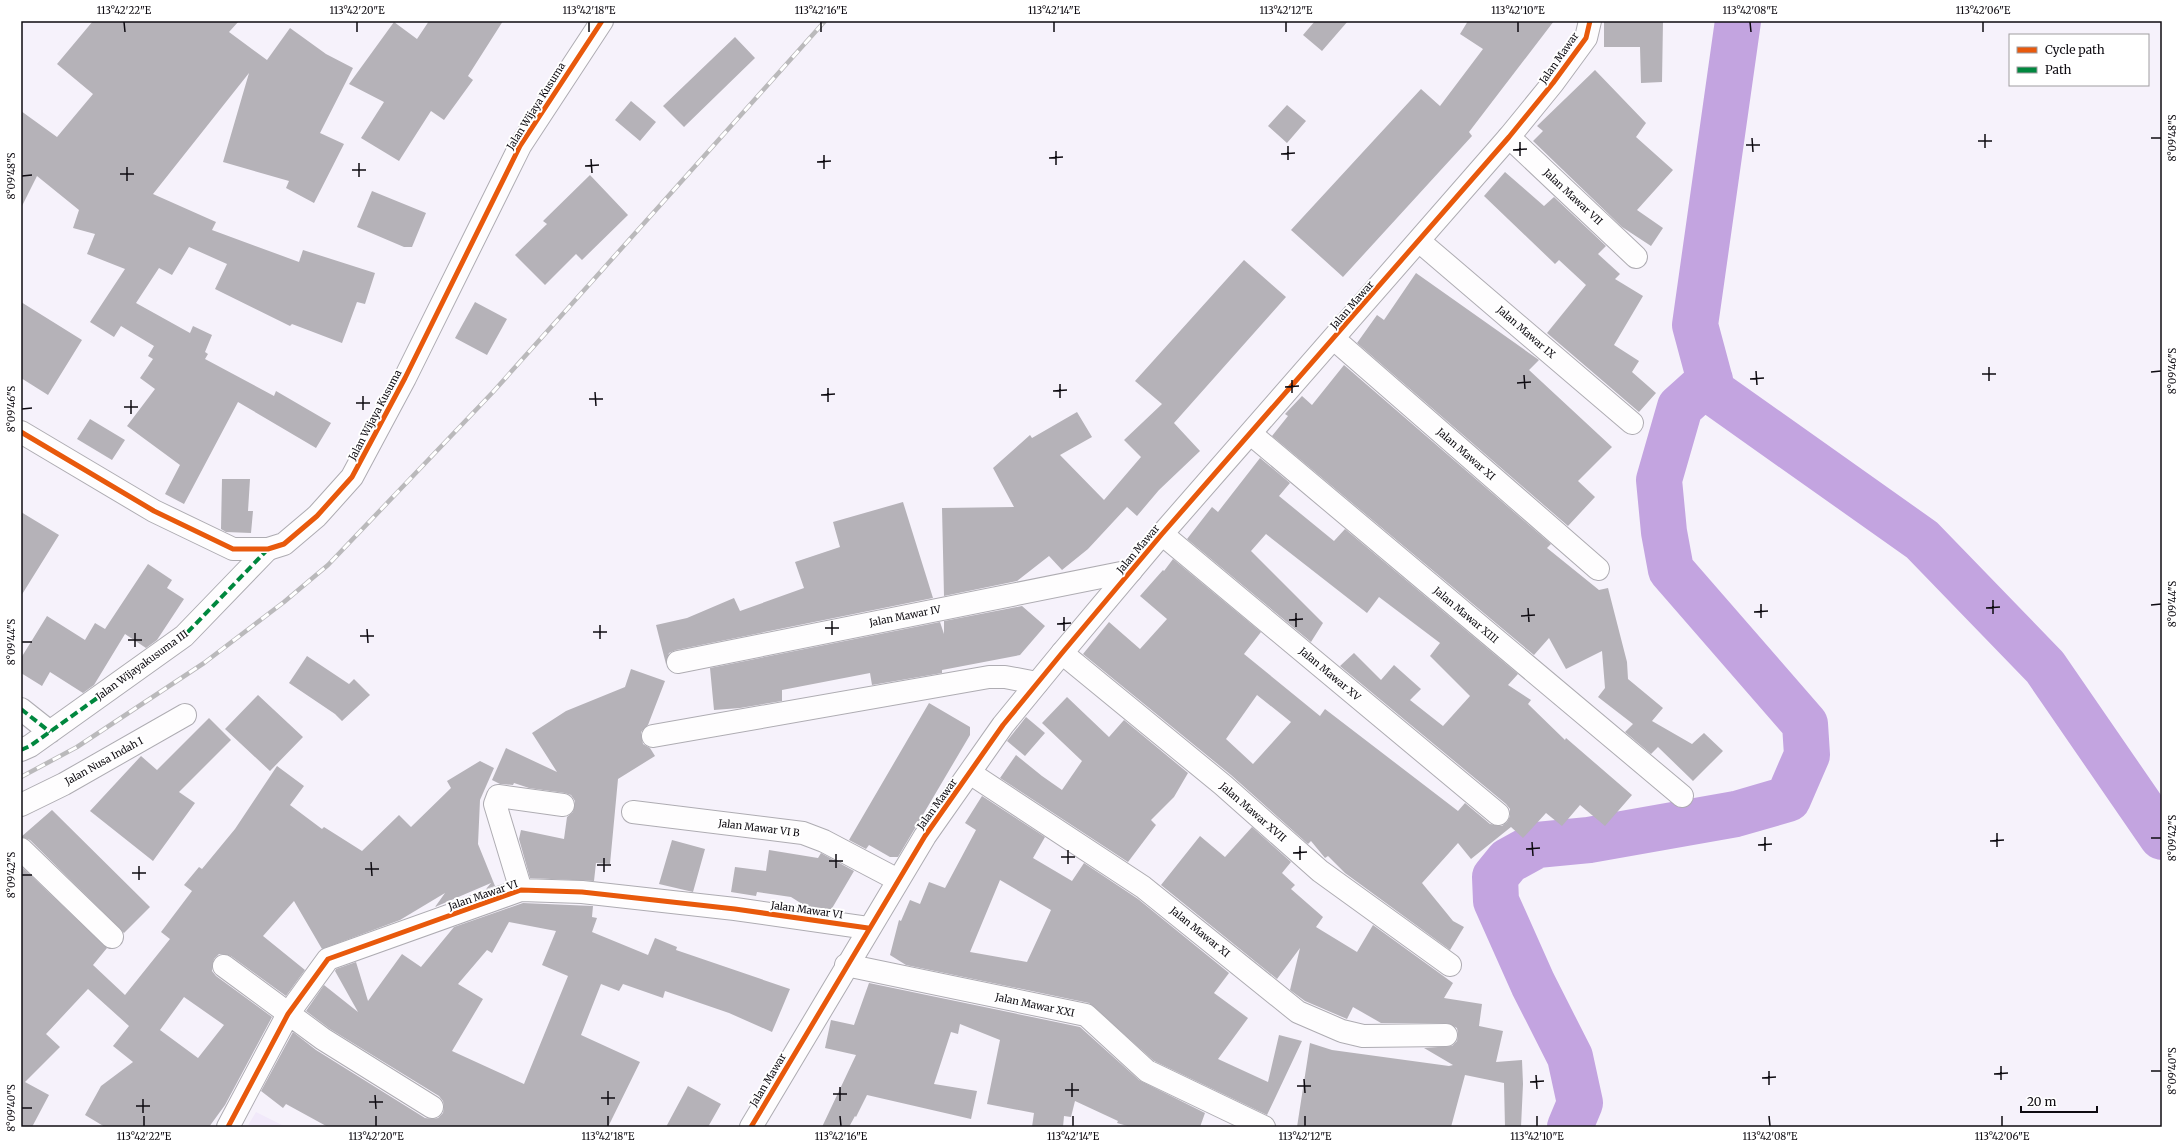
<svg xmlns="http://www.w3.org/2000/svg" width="2183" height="1148" font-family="Merriweather,serif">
  <rect width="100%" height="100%" fill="#f6f2fb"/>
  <path fill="#f1e9fa" d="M 256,1112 L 286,1127 L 247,1127 Z"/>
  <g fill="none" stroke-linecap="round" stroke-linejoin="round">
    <path stroke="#c3a4e0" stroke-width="46" d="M 1738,21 L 1695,325 L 1713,392 L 1922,540 L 2045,667 L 2162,837
      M 1570,1127 L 1580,1103 L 1570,1057 L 1533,984 L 1496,901 L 1495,877 L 1508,861 L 1537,845 L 1589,840 L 1736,814 L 1788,799 L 1807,755 L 1805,724 L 1671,570 L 1664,532 L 1659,480 L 1680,407 L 1710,380"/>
  </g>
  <path fill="#b5b2b8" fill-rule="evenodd" d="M 93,21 L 239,21 L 229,32 L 267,60 L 290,28 L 326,54 L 353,68 L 320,133 L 344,144 L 314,203 L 286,188 L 289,181 L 223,162 L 249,73 L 153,194 L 216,222 L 212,230 L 299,262 L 303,250 L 375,273 L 365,304 L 357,302 L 342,343 L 292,324 L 290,326 L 215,289 L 227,264 L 189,247 L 172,275 L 159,268 L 136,303 L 190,333 L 193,326 L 212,335 L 205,352 L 208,354 L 205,359 L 274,396 L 276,391 L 331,423 L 316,448 L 238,402 L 184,504 L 165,494 L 180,465 L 127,426 L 155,389 L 140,378 L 153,359 L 148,356 L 154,346 L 121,326 L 114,337 L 90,322 L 125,269 L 87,254 L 95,234 L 73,228 L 79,210 L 37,176 L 21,208 L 21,111 L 57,137 L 93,94 L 57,64 Z
    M 429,21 L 503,21 L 468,76 L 473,80 L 444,120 L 431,111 L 399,161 L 361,138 L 384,102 L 349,84 L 394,22 L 417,39 Z
    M 1315,21 L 1348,21 L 1322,51 L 1303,35 Z
    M 1468,21 L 1554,21 L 1469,132 L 1472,136 L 1343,277 L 1291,230 L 1421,89 L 1440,106 L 1483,49 L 1460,34 Z
    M 1604,21 L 1663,21 L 1662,82 L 1641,83 L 1640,47 L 1604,47 Z
    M 735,37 L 755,58 L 684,127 L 663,106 Z
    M 1595,70 L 1646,123 L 1636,137 L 1673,170 L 1637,210 L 1663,228 L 1651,246 L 1622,227 L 1533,141 L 1543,131 L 1537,126 Z
    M 631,101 L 656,122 L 640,141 L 615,120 Z
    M 1287,105 L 1306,121 L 1287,143 L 1268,126 Z
    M 1505,172 L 1544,206 L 1554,197 L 1606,246 L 1598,254 L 1620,274 L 1615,279 L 1643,296 L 1614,345 L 1639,361 L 1632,372 L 1656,393 L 1639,412 L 1547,333 L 1586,285 L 1559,260 L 1555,264 L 1484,196 Z
    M 590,175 L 628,215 L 582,260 L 576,254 L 545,285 L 515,255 L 547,224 L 543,221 Z
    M 372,191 L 426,213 L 412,247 L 404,247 L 357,227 Z
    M 1244,260 L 1286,297 L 1174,423 L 1200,451 L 1159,490 L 1137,516 L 1127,507 L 1088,549 L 1062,570 L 1049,556 L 1017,581 L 944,596 L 942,508 L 1014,507 L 993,468 L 1030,435 L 1032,438 L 1077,412 L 1092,437 L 1060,455 L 1104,500 L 1141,457 L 1124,440 L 1162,404 L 1135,381 Z
    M 1416,273 L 1539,360 L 1529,370 L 1612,447 L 1578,481 L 1595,497 L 1568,526 L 1357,343 L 1377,315 L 1384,320 Z
    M 21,302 L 82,340 L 48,395 L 21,378 Z
    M 475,302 L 507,319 L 487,355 L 455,338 Z
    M 1344,365 L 1551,544 L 1547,548 L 1599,590 L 1608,588 L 1627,662 L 1628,679 L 1663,708 L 1652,721 L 1692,744 L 1704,733 L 1723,751 L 1693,781 L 1658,747 L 1651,754 L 1625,732 L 1633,724 L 1598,697 L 1605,688 L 1602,651 L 1566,669 L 1549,638 L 1534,655 L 1272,436 L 1288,416 L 1285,414 L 1302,396 L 1312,405 Z
    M 90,419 L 125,440 L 112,460 L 77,439 Z
    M 1260,458 L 1290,483 L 1279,496 L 1334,541 L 1345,529 L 1518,674 L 1508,685 L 1531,700 L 1528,704 L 1565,740 L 1566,738 L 1632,795 L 1605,826 L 1580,805 L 1562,826 L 1546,813 L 1523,838 L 1511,827 L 1471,859 L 1458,843 L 1422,883 L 1453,921 L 1464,927 L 1450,950 L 1345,873 L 1328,856 L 1325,858 L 1311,841 L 1308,844 L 1231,775 L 1083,654 L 1109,622 L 1140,649 L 1167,619 L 1140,596 L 1163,570 L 1164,571 L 1173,559 L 1261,632 L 1244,654 L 1320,716 L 1325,709 L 1458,811 L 1465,803 L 1490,824 L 1502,826 L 1507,822 L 1510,816 L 1510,809 L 1506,804 L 1340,666 L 1354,653 L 1381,680 L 1394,665 L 1421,689 L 1410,700 L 1443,726 L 1470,696 L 1430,656 L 1440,643 L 1379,597 L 1367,613 L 1266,534 L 1251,551 L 1323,623 L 1311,642 L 1187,539 L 1212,507 L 1218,512 ZM 1257,695 L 1291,722 L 1253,764 L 1226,739 Z
    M 222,479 L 250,479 L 248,511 L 253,511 L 251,533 L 226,532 L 221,529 Z
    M 903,502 L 933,598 L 676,650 L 669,653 L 666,664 L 656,625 L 687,618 L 734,598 L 740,611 L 804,588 L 795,562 L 840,547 L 833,522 Z
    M 21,512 L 59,535 L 21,596 Z
    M 148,564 L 172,580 L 167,588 L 184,599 L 157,640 L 146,648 L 125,634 L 94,685 L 83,693 L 50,672 L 42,686 L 21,673 L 21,658 L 47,616 L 85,640 L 95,623 L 105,629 Z
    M 1022,606 L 1045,626 L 1020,655 L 942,670 L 942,673 L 872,685 L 870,673 L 782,690 L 782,701 L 740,708 L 714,710 L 710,668 L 940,622 L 944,634 L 944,621 Z
    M 307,656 L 349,684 L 354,679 L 370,695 L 342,721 L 335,714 L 289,683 Z
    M 631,669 L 665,681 L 648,725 L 641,732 L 643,744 L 650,748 L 655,756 L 618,779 L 610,864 L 596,863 L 594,881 L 530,878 L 519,839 L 521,830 L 564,839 L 567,817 L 573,812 L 575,801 L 571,795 L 565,793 L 529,788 L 514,783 L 513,785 L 500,784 L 492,780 L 506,748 L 557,772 L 532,733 L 566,711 L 625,687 Z
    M 258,695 L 303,737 L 270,771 L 225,729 Z
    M 1067,697 L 1109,737 L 1124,720 L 1188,773 L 1174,797 L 1151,820 L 1156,825 L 1128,862 L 1000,778 L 1016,755 L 1042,776 L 1062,790 L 1082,761 L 1042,723 Z
    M 929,703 L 970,727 L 970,735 L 898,857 L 890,857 L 869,845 L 866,849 L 849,840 Z
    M 1026,717 L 1045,733 L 1025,756 L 1007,741 Z
    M 209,718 L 231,740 L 179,792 L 195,803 L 153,861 L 90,811 L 141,756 L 157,770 Z
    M 480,761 L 494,768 L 480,800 L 478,844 L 495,886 L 486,889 L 491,883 L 435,907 L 445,893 L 400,920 L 322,949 L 294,901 L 263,936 L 305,970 L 286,996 L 231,956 L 219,954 L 214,959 L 212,971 L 216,976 L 272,1017 L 225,1105 L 209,1127 L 105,1127 L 85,1115 L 101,1086 L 133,1062 L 113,1046 L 129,1026 L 88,989 L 46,1034 L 60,1047 L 25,1082 L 49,1095 L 32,1127 L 21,1127 L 21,866 L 107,948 L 93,965 L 125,995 L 170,939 L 161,932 L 192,891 L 184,885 L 199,867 L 202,869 L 235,829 L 277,766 L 304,786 L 290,805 L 322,829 L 324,827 L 362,851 L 399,815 L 411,827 L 451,788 L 447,781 ZM 184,997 L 224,1025 L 198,1058 L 160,1030 Z
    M 982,796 L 1045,837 L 1033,858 L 1072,881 L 1084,863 L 1138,899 L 1229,973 L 1214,993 L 1248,1018 L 1218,1059 L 1268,1082 L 1279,1035 L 1302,1041 L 1267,1115 L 1154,1061 L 1089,1003 L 906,965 L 890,955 L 899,920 L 901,921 L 910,900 L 920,904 L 929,882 L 945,888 L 976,830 L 965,823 ZM 1000,880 L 1051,910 L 1027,962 L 970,952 Z
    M 52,810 L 150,907 L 124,933 L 30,840 L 21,837 Z
    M 1252,827 L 1291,862 L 1282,873 L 1295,885 L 1291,889 L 1323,917 L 1316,927 L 1357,952 L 1373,925 L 1453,983 L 1444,998 L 1482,1004 L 1479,1026 L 1503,1031 L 1496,1062 L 1522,1060 L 1523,1084 L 1521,1127 L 1505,1127 L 1504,1083 L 1465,1075 L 1451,1127 L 1297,1127 L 1310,1043 L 1332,1050 L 1449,1066 L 1453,1065 L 1424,1048 L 1452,1046 L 1457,1041 L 1458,1034 L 1457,1028 L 1446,1023 L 1381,1023 L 1353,1007 L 1347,1019 L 1305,1001 L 1290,990 L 1300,948 L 1277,979 L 1161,885 L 1200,836 L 1225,857 Z
    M 672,840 L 705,849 L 693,892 L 659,884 Z
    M 769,850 L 818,858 L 821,853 L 854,871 L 831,910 L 807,907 L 791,897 L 757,892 L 756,896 L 731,892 L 735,867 L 766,871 Z
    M 523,903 L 593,906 L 592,917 L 597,918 L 592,932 L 648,955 L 655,938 L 677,947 L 676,950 L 790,989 L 772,1032 L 729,1013 L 665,991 L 663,998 L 623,984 L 619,991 L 601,984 L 581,1035 L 640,1062 L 608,1127 L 328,1127 L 286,1104 L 283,1108 L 261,1091 L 293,1032 L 316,1050 L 425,1118 L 432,1119 L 438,1118 L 443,1113 L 444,1107 L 443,1101 L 439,1096 L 330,1029 L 306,1011 L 324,985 L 358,1012 L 335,971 L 336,969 L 356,962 L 368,1001 L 402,954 L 421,967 L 454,927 ZM 509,922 L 556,931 L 542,965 L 568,976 L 524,1084 L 452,1051 L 483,999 L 458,984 L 487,950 L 492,953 Z
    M 869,983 L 1080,1027 L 1139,1080 L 1205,1113 L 1200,1127 L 1131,1127 L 1117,1123 L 1118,1121 L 1075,1101 L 1071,1117 L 1064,1116 L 1063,1127 L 1032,1127 L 1034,1113 L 987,1104 L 1000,1040 L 960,1024 L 958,1034 L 951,1032 L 934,1084 L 977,1091 L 971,1119 L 867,1095 L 856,1117 L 855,1116 L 849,1127 L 822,1127 L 856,1055 L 825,1048 L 831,1020 L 854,1025 Z
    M 688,1086 L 721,1104 L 708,1127 L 666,1127 Z"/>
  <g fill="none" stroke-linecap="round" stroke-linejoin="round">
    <g stroke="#aeacb2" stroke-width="24">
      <path id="street" d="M 1509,137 L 1636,257
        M 1419,241 L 1632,423
        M 1334,339 L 1598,569
        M 1251,434 L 1682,796
        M 1162,534 L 1498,814
        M 1062,653 L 1223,785 L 1320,871 L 1450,965
        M 678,662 L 1131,571
        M 21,709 L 50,732
        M 653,736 L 989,677 L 1005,677 L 1037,683
        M 21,750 L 30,746 L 184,636 L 268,549
        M 970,773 L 1143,887 L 1298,1012 L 1342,1031 L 1363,1036 L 1446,1035
        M 21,805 L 64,784 L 185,715
        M 633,812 L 803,833 L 824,841 L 898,880
        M 21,849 L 112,937
        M 521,890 L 495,804 L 498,796 L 563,805
        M 846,965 L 1086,1015 L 1147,1071 L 1264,1127
        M 224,966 L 323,1039 L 432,1107
        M 228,1127 L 288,1014 L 328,959 L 521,890 L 582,892 L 735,909 L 868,928"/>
    </g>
    <g stroke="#aeacb2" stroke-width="24">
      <path id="secondary" d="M 21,432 L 154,511 L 233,549 L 268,549 L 284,544 L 317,516 L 352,477 L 405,378 L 520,146 L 602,21
        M 751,1127 L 925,836 L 1003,725 L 1062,653 L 1162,534 L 1509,137 L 1553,83 L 1586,38 L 1590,21"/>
    </g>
    <use href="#street" stroke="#fefdfe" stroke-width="22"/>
    <use href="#secondary" stroke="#fefdfe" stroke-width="22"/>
    <g stroke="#bab9bb" stroke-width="4.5">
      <path id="rail" d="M 21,777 L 77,747 L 204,663 L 284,602 L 328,565 L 493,392 L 825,21"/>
    </g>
    <use href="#rail" stroke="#fff" stroke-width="3" stroke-dasharray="9" stroke-linecap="butt"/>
    <path stroke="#00873e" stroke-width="4" stroke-dasharray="8 4" stroke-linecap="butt" d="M 21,709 L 50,732
      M 21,750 L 30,746 L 184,636 L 268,549"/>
    <g stroke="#fff" stroke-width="8">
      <path id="cycleway" d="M 21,432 L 154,511 L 233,549 L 268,549 L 284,544 L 317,516 L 352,477 L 405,378 L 520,146 L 602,21
        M 228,1127 L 288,1014 L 328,959 L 521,890 L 582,892 L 735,909 L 868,928
        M 751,1127 L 925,836 L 1003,725 L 1062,653 L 1162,534 L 1509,137 L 1553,83 L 1586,38 L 1590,21"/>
    </g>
    <use href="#cycleway" stroke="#e8590c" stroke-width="5"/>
  </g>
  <path fill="none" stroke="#0e0b11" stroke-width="1.5" d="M 124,22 L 125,32M 357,22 L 357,32M 589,22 L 589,32M 821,22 L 821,32M 1054,22 L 1054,32M 1286,22 L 1286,32M 1518,22 L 1518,32M 1750,22 L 1751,32M 1983,22 L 1983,32M 1985,134 L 1985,148M 1752,138 L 1753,152M 2151,138 L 2161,138M 1978,141 L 1992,141M 1520,142 L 1520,156M 1746,145 L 1760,145M 1288,146 L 1288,160M 1513,150 L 1527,149M 1056,151 L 1056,165M 1281,154 L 1295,153M 824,155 L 824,169M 1049,158 L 1063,157M 591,159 L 592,173M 817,162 L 831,161M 359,163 L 359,177M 585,166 L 599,165M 127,167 L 127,181M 352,170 L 366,170M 120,174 L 134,174M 22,176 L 32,175M 1989,367 L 1989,381M 1756,371 L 1757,385M 2151,372 L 2161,371M 1982,374 L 1996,374M 1524,375 L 1525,389M 1750,379 L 1764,378M 1292,380 L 1292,393M 1517,383 L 1531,382M 1060,384 L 1060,398M 1285,387 L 1299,386M 828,388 L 828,402M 1053,391 L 1067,390M 595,392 L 596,406M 821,395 L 835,394M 363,396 L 363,410M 589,399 L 603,399M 131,400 L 131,414M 356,403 L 370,403M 124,407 L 138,407M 22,409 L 32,408M 1993,600 L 1993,614M 1761,604 L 1761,618M 2151,605 L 2161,604M 1528,608 L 1529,622M 1986,608 L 2000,607M 1754,612 L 1768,611M 1296,613 L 1296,627M 1521,616 L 1535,615M 1064,617 L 1064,631M 1289,620 L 1303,619M 832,621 L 832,635M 1057,624 L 1071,623M 600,625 L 600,639M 825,628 L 839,628M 367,629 L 368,643M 593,632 L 607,632M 135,633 L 135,647M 360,636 L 374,636M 128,640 L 142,640M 22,642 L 32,642M 1997,833 L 1997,847M 1765,837 L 1765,851M 2151,838 L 2161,838M 1990,841 L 2004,840M 1532,842 L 1533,856M 1758,845 L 1772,844M 1300,846 L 1300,860M 1526,849 L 1540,848M 1068,850 L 1068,864M 1293,853 L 1307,852M 836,854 L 836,868M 1061,857 L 1075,857M 604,858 L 604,872M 829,861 L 843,861M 371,862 L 372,876M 597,865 L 611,865M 139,866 L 139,880M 365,869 L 379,869M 132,873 L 146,873M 22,875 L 32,875M 2001,1066 L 2001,1080M 1769,1071 L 1769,1085M 2151,1071 L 2161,1071M 1994,1074 L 2008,1073M 1536,1075 L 1537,1089M 1762,1078 L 1776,1077M 1304,1079 L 1305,1093M 1530,1082 L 1544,1081M 1072,1083 L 1072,1097M 1297,1086 L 1311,1086M 840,1087 L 840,1101M 1065,1090 L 1079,1090M 608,1091 L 608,1105M 833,1094 L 847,1094M 375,1095 L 376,1109M 601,1098 L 615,1098M 143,1099 L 143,1113M 369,1102 L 383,1102M 136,1106 L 150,1106M 22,1108 L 32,1108M 144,1116 L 144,1126M 376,1116 L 376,1126M 608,1116 L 608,1126M 840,1116 L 841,1126M 1073,1116 L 1073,1126M 1305,1116 L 1305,1126M 1537,1116 L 1537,1126M 1769,1116 L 1770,1126M 2002,1116 L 2002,1126"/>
  <g text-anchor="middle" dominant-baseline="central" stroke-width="4" stroke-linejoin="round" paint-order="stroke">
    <g font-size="10" fill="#0e0b11" stroke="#fff">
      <text transform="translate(1559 58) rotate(-55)">Jalan Mawar</text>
      <text transform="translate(536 106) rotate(-58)">Jalan Wijaya Kusuma</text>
      <text transform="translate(1573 197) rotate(43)">Jalan Mawar VII</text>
      <text transform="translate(1352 305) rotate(-49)">Jalan Mawar</text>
      <text transform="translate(1526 332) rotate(41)">Jalan Mawar IX</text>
      <text transform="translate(375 415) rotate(-62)">Jalan Wijaya Kusuma</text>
      <text transform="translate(1466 454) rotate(41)">Jalan Mawar XI</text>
      <text transform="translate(1138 549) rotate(-50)">Jalan Mawar</text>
      <text transform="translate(1466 615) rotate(40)">Jalan Mawar XIII</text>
      <text transform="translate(905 616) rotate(-11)">Jalan Mawar IV</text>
      <text transform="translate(142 665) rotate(-36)">Jalan Wijayakusuma III</text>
      <text transform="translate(1330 674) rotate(40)">Jalan Mawar XV</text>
      <text transform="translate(104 761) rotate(-29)">Jalan Nusa Indah I</text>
      <text transform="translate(937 804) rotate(-54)">Jalan Mawar</text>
      <text transform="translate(1253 812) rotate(41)">Jalan Mawar XVII</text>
      <text transform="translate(759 828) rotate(7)">Jalan Mawar VI B</text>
      <text transform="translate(483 895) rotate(-19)">Jalan Mawar VI</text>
      <text transform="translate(807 910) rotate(8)">Jalan Mawar VI</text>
      <text transform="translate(1200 932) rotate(39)">Jalan Mawar XI</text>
      <text transform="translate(1035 1005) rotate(12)">Jalan Mawar XXI</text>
      <text transform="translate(768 1080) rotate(-59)">Jalan Mawar</text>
    </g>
  </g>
  <rect width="2183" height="1148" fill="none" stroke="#ffffff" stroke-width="44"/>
  <rect x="2009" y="34" width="140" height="52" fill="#ffffff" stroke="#9f9da0"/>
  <rect x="2017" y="47" width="20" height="6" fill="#e8590c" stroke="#9f9da0"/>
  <text x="2045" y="54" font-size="12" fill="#0e0b11">Cycle path</text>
  <rect x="2017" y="67" width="20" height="6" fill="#00873e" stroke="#9f9da0"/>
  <text x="2045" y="74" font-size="12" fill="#0e0b11">Path</text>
  <path d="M2021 1106v6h76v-6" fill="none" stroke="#0e0b11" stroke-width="2"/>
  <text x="2027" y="1106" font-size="12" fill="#0e0b11" stroke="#ffffff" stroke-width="3" paint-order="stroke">20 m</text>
  <rect x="22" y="22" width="2139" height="1104" fill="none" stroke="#0e0b11" stroke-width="1.5"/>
  <g font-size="10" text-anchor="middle" fill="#0e0b11">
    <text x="124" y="14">113°42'22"E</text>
    <text x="357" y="14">113°42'20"E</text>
    <text x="589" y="14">113°42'18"E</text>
    <text x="821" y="14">113°42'16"E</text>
    <text x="1054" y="14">113°42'14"E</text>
    <text x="1286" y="14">113°42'12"E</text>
    <text x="1518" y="14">113°42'10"E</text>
    <text x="1750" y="14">113°42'08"E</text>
    <text x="1983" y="14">113°42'06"E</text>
    <text transform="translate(2172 138) rotate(-90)" y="4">8°09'48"S</text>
    <text transform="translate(11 176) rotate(-90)" y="4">8°09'48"S</text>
    <text transform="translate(2172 371) rotate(-90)" y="4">8°09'46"S</text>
    <text transform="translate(11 409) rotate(-90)" y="4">8°09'46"S</text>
    <text transform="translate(2172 604) rotate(-90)" y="4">8°09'44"S</text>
    <text transform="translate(11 642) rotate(-90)" y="4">8°09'44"S</text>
    <text transform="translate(2172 838) rotate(-90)" y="4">8°09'42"S</text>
    <text transform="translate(11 875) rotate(-90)" y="4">8°09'42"S</text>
    <text transform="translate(2172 1071) rotate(-90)" y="4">8°09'40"S</text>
    <text transform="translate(11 1108) rotate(-90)" y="4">8°09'40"S</text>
    <text x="144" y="1140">113°42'22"E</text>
    <text x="376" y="1140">113°42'20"E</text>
    <text x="608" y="1140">113°42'18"E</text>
    <text x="841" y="1140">113°42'16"E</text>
    <text x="1073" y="1140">113°42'14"E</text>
    <text x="1305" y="1140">113°42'12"E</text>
    <text x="1537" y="1140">113°42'10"E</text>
    <text x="1770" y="1140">113°42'08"E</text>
    <text x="2002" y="1140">113°42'06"E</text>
  </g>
</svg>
